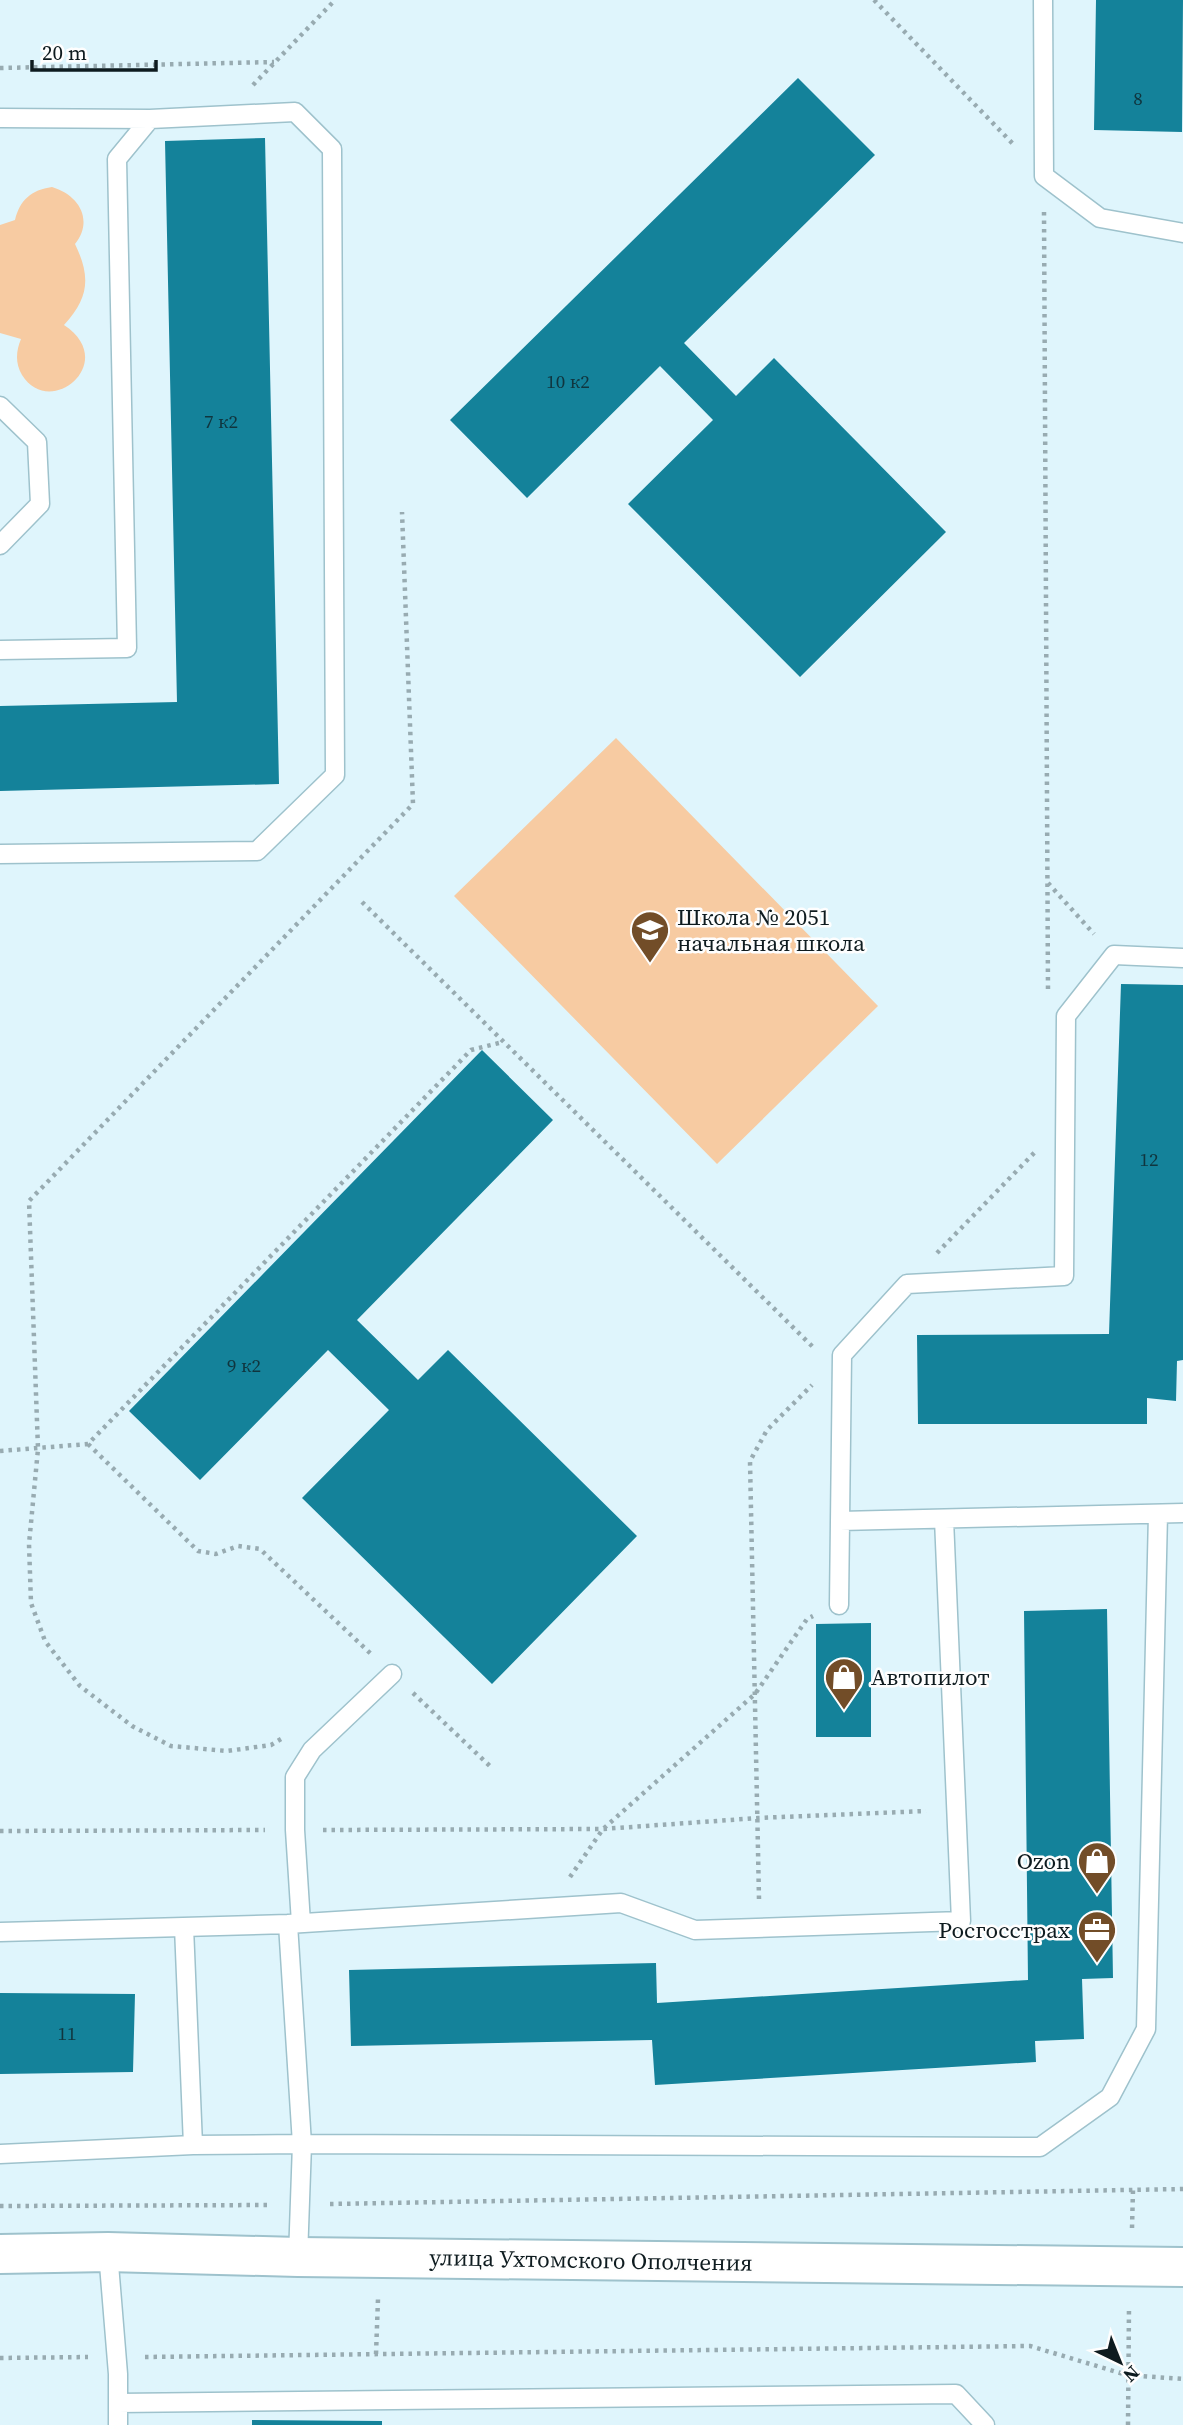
<svg xmlns="http://www.w3.org/2000/svg" width="1183" height="2425" font-family="'Source Serif 4',serif">
  <rect width="100%" height="100%" fill="#dff5fc"/>
  <path fill="#f7cba2" d="M 52,187 C 79,195 94,220 75,244 C 91,277 89,298 64,325 C 120,362 50,420 22,375 C 15,363 16,351 21,339 L 0,333 L 0,225 L 15,220 C 20,200 31,190 52,187 Z
    M 616,738 L 878,1006 L 717,1164 L 454,896 Z"/>
  <path fill="#14829a" d="M 1096,0 L 1183,0 L 1182,132 L 1094,130 Z
    M 798,78 L 875,155 L 684,343 L 736,396 L 774,358 L 946,532 L 800,677 L 628,504 L 713,420 L 660,366 L 527,498 L 450,420 Z
    M 265,138 L 279,784 L 0,791 L 0,706 L 177,702 L 165,141 Z
    M 1121,984 L 1183,985 L 1183,1360 L 1177,1361 L 1176,1401 L 1147,1398 L 1147,1424 L 918,1424 L 917,1335 L 1109,1334 Z
    M 482,1050 L 553,1120 L 357,1320 L 418,1380 L 448,1350 L 637,1536 L 492,1684 L 302,1498 L 389,1410 L 328,1350 L 200,1480 L 129,1411 Z
    M 1107,1609 L 1113,1978 L 1082,1979 L 1084,2039 L 1035,2041 L 1036,2062 L 655,2085 L 652,2040 L 351,2046 L 349,1970 L 656,1963 L 657,2003 L 1028,1980 L 1024,1611 Z
    M 871,1623 L 871,1737 L 816,1737 L 816,1624 Z
    M 0,1993 L 135,1994 L 133,2072 L 0,2074 Z
    M 252,2420 L 382,2421 L 382,2425 L 252,2425 Z"/>
  <g fill="none" stroke-linecap="round" stroke-linejoin="round">
    <g stroke="#9ec2cc" stroke-width="21">
      <path id="service" d="M 1043,0 L 1044,176 L 1100,218 L 1183,233
        M 0,118 L 150,119
        M 0,406 L 37,442 L 40,504 L 0,545
        M 0,650 L 127,648 L 117,159 L 150,119 L 295,112 L 332,149 L 335,775 L 257,851 L 0,854
        M 944,1519 L 961,1921 L 695,1930 L 621,1903 L 288,1924 L 302,2144 L 1040,2147 L 1110,2097 L 1146,2029 L 1158,1514
        M 840,1521 L 1183,1513
        M 839,1605 L 842,1355 L 907,1284 L 1064,1276 L 1066,1016 L 1114,955 L 1183,958
        M 301,1923 L 295,1830 L 295,1777 L 312,1750 L 392,1674
        M 184,1927 L 193,2145
        M 0,1932 L 288,1924
        M 0,2154 L 193,2145 L 302,2144 L 298,2257
        M 108,2252 L 118,2374 L 118,2425
        M 118,2403 L 956,2394 L 985,2425"/>
    </g>
    <g stroke="#9ec2cc" stroke-width="42">
      <path id="tertiary" d="M 0,2254 L 108,2252 L 298,2257 L 1183,2267"/>
    </g>
    <path stroke="#98abb1" stroke-width="4.5" stroke-dasharray="3.5 5" stroke-linecap="butt" d="M 874,0 L 1014,145
      M 0,68 L 274,62
      M 253,85 L 335,0
      M 1044,212 L 1048,991
      M 1048,883 L 1094,934
      M 362,902 L 815,1349
      M 937,1253 L 1036,1151
      M 88,1444 L 198,1551 L 216,1554 L 238,1546 L 260,1549 L 371,1654
      M 0,1451 L 88,1444 L 471,1050 L 503,1042
      M 413,1693 L 493,1769
      M 281,1739 L 271,1745 L 227,1751 L 171,1746 L 132,1726 L 80,1686 L 45,1641 L 31,1603 L 29,1544 L 38,1449 L 29,1201 L 413,804 L 402,512
      M 323,1830 L 603,1829 L 758,1818 L 926,1811
      M 0,1831 L 265,1830
      M 570,1877 L 603,1829 L 755,1694 L 807,1619 L 813,1616
      M 759,1899 L 750,1461 L 767,1430 L 812,1385
      M 330,2204 L 1183,2189
      M 0,2206 L 272,2205
      M 1132,2228 L 1133,2190
      M 376,2354 L 378,2299
      M 145,2357 L 1030,2346 L 1127,2375 L 1183,2379
      M 0,2358 L 88,2357
      M 1128,2425 L 1129,2306"/>
    <use href="#service" stroke="#fff" stroke-width="18"/>
    <use href="#tertiary" stroke="#fff" stroke-width="38"/>
  </g>
  <defs>
    <g id="school-pin" transform="scale(2.0125)"><path d="M0 17L-7.5 6A9.5 9.5 0 1 1 7.5 6Z" fill="#724d28" stroke="#fefefe"/><path d="M0-5L7-2L0 1L-7-2ZM-4 1L0 2.5L4 1V4Q0 6-4 4Z" fill="#fff"/></g>
    <g id="shop-pin" transform="scale(2.0125)"><path d="M0 17L-7.5 6A9.5 9.5 0 1 1 7.5 6Z" fill="#724d28" stroke="#fefefe"/><path d="M-5-2.5h2.3a2.7 3.5 0 0 1 5.4 0H5L5.5 6h-11ZM-1.5-2.5h3a1.5 2.3 0 0 0-3 0Z" fill="#fff"/></g>
    <g id="office-pin" transform="scale(2.0125)"><path d="M0 17L-7.5 6A9.5 9.5 0 1 1 7.5 6Z" fill="#724d28" stroke="#fefefe"/><path d="M-6-3h4V-5.5h4V-3h4V5H-6ZM-1-4.5V-3h2v-1.5ZM-6 0V1H6V0Z" fill="#fff"/></g>
  </defs>
  <g fill-rule="evenodd">
    <use href="#school-pin" x="650" y="930"/>
    <use href="#shop-pin" x="844" y="1677"/>
    <use href="#shop-pin" x="1097" y="1861"/>
    <use href="#office-pin" x="1097" y="1930"/>
  </g>
  <g text-anchor="middle" dominant-baseline="central" stroke-width="5" stroke-linejoin="round" paint-order="stroke">
    <g font-size="19" fill="#10353e">
      <text x="1138" y="98">8</text>
      <text x="568" y="381">10 к2</text>
      <text x="221" y="421">7 к2</text>
      <text x="1149" y="1159">12</text>
      <text x="244" y="1365">9 к2</text>
      <text x="67" y="2033">11</text>
    </g>
    <g font-size="23" fill="#0e1b1f" stroke="#fefefe" text-anchor="start">
      <text x="677" y="917">Школа № 2051<tspan x="677" dy="26">начальная школа</tspan></text>
      <text x="871" y="1677">Автопилот</text>
      <text x="1070" y="1861" text-anchor="end">Ozon</text>
      <text x="1070" y="1930" text-anchor="end">Росгосстрах</text>
    </g>
    <g font-size="23" fill="#0e1b1f" stroke="#fefefe">
      <text transform="translate(591 2260) rotate(1)">улица Ухтомского Ополчения</text>
    </g>
  </g>
  <g transform="translate(1120 2362) rotate(137)" stroke="#fefefe" stroke-width="5" paint-order="stroke">
  <path d="M0-5L12 26L0 18L-12 26Z" fill="#0e1b1f"/>
  <text y="-10" font-size="19" font-weight="bold" text-anchor="middle" fill="#0e1b1f">N</text>
  </g>
  <path d="M32 60v10h124v-10" fill="none" stroke="#0e1b1f" stroke-width="3.5"/>
  <text x="42" y="60" font-size="21" fill="#0e1b1f" stroke="#fefefe" stroke-width="5" paint-order="stroke">20 m</text>
</svg>
